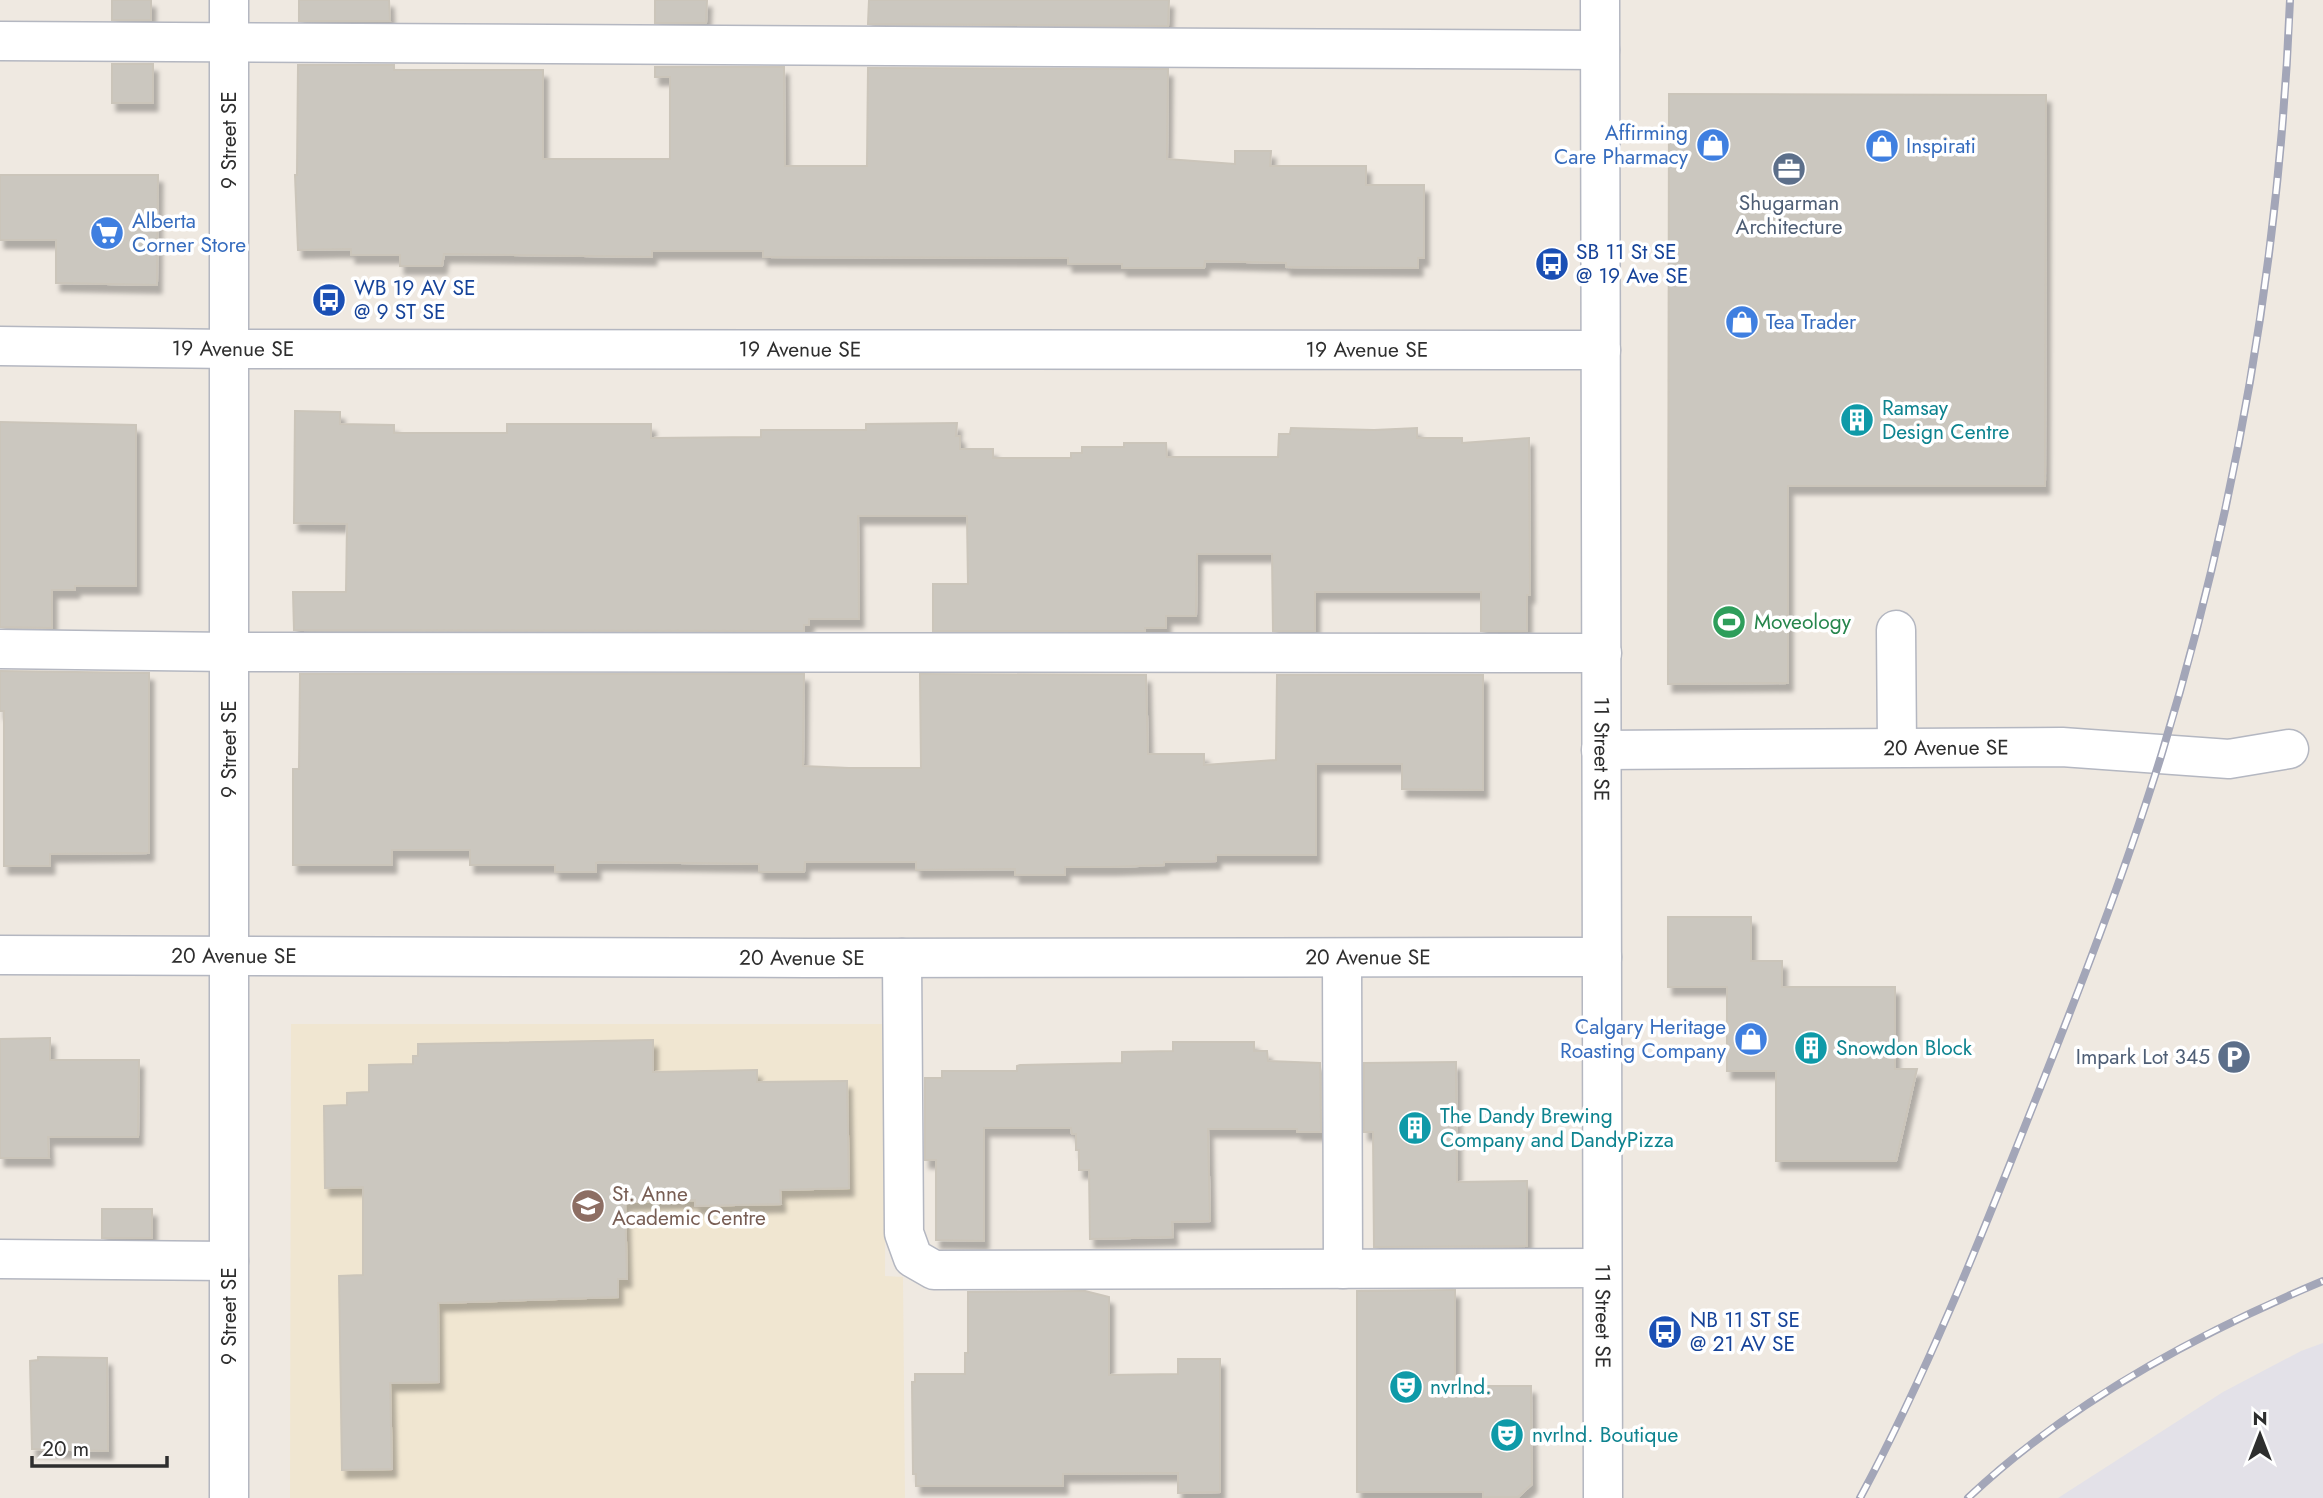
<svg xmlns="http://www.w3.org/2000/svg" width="2323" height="1498" font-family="Jost,sans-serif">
  <defs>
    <filter id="shadow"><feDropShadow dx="4.5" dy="8" stdDeviation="2" flood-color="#0004"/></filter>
  </defs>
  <rect width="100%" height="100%" fill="#efe9e1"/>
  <path fill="#e3e1e8" d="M 2323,1343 L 2323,1498 L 2058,1498 L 2223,1392 L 2301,1351 Z"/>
  <path fill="#f0e6d1" d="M 291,1024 L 886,1024 L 885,1276 L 903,1277 L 905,1498 L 290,1498 Z"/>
  <path fill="#cbc7bf" stroke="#cbc5ba" stroke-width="2" filter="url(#shadow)" d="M 112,0 L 151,0 L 151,20 L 112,20 Z
    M 299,0 L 389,0 L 390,21 L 299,21 Z
    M 655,0 L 707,0 L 706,23 L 655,23 Z
    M 869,0 L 1169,0 L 1168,26 L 868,24 Z
    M 112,64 L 153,64 L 153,103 L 112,103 Z
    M 298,65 L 394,65 L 394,70 L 543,70 L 543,159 L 670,159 L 670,77 L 655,77 L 655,67 L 784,67 L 785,166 L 867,166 L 868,68 L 1168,69 L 1167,159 L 1235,164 L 1235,151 L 1271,151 L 1270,166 L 1366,166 L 1366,185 L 1424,185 L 1424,258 L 1418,258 L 1418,268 L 1286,267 L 1286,263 L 1205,261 L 1204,268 L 1122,268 L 1122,264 L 1068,264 L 1068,258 L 763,257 L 763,251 L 652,251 L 652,257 L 444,254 L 442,266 L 400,266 L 400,255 L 351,255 L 351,249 L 298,250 L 295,175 L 297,175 Z
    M 1669,94 L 2046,95 L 2045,486 L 1788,486 L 1788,683 L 1668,684 Z
    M 0,175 L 158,175 L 157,285 L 56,283 L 56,240 L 0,240 Z
    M 295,411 L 340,412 L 340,424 L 394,425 L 394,433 L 507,433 L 507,424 L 651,424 L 651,438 L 761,437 L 761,430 L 866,430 L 866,424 L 957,423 L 956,436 L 960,436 L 960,449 L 993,449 L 993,458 L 1071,458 L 1071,453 L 1082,453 L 1082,447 L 1124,447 L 1124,443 L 1166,443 L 1167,457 L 1278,457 L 1279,434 L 1290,434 L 1291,428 L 1374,430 L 1417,428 L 1417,438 L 1462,438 L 1462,443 L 1529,438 L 1530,595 L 1527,595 L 1527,631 L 1481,631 L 1481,592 L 1315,592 L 1315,631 L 1273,631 L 1272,554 L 1197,554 L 1196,616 L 1166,616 L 1166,628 L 1145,628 L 1145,631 L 933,631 L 933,584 L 968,584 L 967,516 L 858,516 L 859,619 L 809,619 L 809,625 L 804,625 L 804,631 L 294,630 L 293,592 L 346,592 L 347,524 L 294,523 Z
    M 0,422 L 136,425 L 136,586 L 75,586 L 75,590 L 52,590 L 52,628 L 0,627 Z
    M 0,671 L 149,673 L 149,853 L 50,854 L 50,866 L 4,866 L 4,711 L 0,711 Z
    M 300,674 L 804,674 L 803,766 L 849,768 L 921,768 L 920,674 L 1146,675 L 1148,754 L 1204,754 L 1204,765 L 1276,760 L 1277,675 L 1483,675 L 1483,790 L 1402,789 L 1402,764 L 1316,764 L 1316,855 L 1216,855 L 1216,861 L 1164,862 L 1164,865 L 1112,867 L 1065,867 L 1065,875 L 1015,875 L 1015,869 L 916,870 L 916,862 L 805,862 L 804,872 L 759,872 L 759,864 L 599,862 L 596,863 L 596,872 L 555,872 L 555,865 L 470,865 L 470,850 L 392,850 L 392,865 L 293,865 L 293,769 L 299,769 Z
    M 1668,917 L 1751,917 L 1751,961 L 1782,961 L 1782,987 L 1895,987 L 1895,1069 L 1917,1069 L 1896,1161 L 1776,1161 L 1776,1071 L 1727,1071 L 1727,987 L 1668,987 Z
    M 50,1038 L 50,1060 L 139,1060 L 138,1137 L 48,1137 L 49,1158 L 0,1158 L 0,1039 Z
    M 653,1040 L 653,1072 L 757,1070 L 757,1082 L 847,1081 L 849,1188 L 780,1190 L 781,1204 L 695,1206 L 695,1200 L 625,1202 L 627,1279 L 618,1279 L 618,1297 L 438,1303 L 439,1382 L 390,1383 L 392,1469 L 342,1470 L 339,1276 L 363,1275 L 363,1187 L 325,1188 L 324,1106 L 347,1105 L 347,1093 L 369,1092 L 369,1065 L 413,1064 L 413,1056 L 418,1056 L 418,1044 Z
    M 1173,1042 L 1254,1042 L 1254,1051 L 1267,1051 L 1268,1061 L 1320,1063 L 1321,1132 L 1297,1132 L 1297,1129 L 1208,1129 L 1210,1221 L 1172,1222 L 1173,1237 L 1090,1239 L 1089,1170 L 1079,1170 L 1079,1150 L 1076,1150 L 1076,1134 L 1072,1134 L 1071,1128 L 984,1128 L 984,1241 L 936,1240 L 936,1160 L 925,1160 L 925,1078 L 942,1078 L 942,1071 L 1017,1071 L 1017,1066 L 1020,1065 L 1122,1063 L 1122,1052 L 1173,1051 Z
    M 1456,1062 L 1457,1182 L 1527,1181 L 1527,1246 L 1374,1247 L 1373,1132 L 1364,1132 L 1364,1063 Z
    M 102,1209 L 152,1209 L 152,1238 L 102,1238 Z
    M 1455,1290 L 1455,1386 L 1531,1386 L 1532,1484 L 1518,1497 L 1483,1497 L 1483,1492 L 1357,1492 L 1357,1291 Z
    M 1085,1291 L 1109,1297 L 1109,1375 L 1178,1374 L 1178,1359 L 1220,1359 L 1220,1492 L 1178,1493 L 1178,1473 L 1063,1474 L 1063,1486 L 916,1486 L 916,1474 L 913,1474 L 912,1382 L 915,1382 L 915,1374 L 965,1374 L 965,1353 L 968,1353 L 968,1292 Z
    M 38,1357 L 107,1358 L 108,1451 L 32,1449 L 30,1361 L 38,1360 Z"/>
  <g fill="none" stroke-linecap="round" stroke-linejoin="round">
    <g stroke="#b4b7c1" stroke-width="41">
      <g id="minor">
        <path d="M 229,0 L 229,1498"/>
        <path id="s1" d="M 1600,0 L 1603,1498"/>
        <path d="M 0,41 L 1600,50"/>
        <path id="s2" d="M 0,346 L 229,349 L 1601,350"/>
        <path d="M 1896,630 L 1897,747"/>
        <path d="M 0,649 L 229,652 L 1602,653"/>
        <path id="s3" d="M 1601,750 L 2062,747 L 2229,759 L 2289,749"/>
        <path id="s4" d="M 0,955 L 808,958 L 1602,957"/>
        <path d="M 902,958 L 904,1233 L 913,1258 L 934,1270 L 1602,1268"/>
        <path d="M 1342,958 L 1343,1269"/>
        <path d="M 0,1259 L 229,1261"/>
      </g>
    </g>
    <use href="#minor" stroke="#fff" stroke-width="38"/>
    <g stroke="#a3a6b8" stroke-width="8">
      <path id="rail" d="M 1860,1498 C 1926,1375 1978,1245 2029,1116 C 2077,996 2124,876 2162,753 C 2236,509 2280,254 2290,0
        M 1968,1498 C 2068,1403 2196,1334 2323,1281"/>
    </g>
    <use href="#rail" stroke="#fff" stroke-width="5" stroke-dasharray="16" stroke-linecap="butt"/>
  </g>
  <defs>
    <g id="shop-disc" transform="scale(1.75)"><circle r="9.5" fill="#3f7fe0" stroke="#fff"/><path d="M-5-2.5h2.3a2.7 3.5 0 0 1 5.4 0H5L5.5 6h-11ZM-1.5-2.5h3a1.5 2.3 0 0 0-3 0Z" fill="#fff"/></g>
    <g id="office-disc" transform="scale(1.75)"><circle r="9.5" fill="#5c6f8a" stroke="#fff"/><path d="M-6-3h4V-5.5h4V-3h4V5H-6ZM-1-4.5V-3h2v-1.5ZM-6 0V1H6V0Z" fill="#fff"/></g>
    <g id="supermarket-disc" transform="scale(1.75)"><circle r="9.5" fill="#3f7fe0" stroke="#fff"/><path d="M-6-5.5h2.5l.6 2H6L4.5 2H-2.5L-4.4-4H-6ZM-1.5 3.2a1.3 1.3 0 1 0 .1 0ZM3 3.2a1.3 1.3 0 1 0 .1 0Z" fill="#fff"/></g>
    <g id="bus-disc" transform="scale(1.75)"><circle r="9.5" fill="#1a4fb4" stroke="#fff"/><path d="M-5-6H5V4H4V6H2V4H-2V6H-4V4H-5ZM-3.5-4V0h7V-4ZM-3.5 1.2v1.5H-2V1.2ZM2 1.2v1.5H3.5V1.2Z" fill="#fff"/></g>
    <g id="building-disc" transform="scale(1.75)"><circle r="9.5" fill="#0f9aa8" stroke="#fff"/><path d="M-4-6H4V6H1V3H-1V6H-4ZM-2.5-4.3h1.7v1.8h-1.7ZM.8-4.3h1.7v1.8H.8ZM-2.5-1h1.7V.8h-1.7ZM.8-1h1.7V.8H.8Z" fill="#fff"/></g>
    <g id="stadium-disc" transform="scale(1.75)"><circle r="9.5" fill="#2e9e5b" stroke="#fff"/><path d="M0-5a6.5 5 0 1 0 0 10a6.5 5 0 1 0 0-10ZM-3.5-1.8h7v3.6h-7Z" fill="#fff"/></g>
    <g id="parking-disc" transform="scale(1.75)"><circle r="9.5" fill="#5c6f8a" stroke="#fff"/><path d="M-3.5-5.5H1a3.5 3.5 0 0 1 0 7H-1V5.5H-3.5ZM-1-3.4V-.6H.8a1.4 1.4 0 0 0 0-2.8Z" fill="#fff"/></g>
    <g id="school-disc" transform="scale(1.75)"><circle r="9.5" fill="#8d6e63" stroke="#fff"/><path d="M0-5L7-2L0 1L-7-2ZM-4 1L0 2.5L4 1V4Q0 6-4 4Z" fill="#fff"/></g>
    <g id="theatre-disc" transform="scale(1.75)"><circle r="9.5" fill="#0f9aa8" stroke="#fff"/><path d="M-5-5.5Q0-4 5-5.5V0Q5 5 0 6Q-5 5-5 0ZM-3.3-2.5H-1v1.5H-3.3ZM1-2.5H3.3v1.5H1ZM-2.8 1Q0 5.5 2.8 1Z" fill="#fff"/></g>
  </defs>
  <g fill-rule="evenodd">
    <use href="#shop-disc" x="1713" y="145"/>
    <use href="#shop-disc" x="1882" y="146"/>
    <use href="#office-disc" x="1789" y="169"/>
    <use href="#supermarket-disc" x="107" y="233"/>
    <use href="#bus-disc" x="1552" y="264"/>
    <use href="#bus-disc" x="329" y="300"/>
    <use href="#shop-disc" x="1742" y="322"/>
    <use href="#building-disc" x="1857" y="420"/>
    <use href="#stadium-disc" x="1729" y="622"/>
    <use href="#shop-disc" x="1751" y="1039"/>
    <use href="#building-disc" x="1811" y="1048"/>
    <use href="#parking-disc" x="2234" y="1057"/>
    <use href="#building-disc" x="1415" y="1128"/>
    <use href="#school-disc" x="588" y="1206"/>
    <use href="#bus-disc" x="1665" y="1332"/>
    <use href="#theatre-disc" x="1406" y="1387"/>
    <use href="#theatre-disc" x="1507" y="1435"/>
  </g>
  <g text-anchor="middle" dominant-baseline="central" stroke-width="7" stroke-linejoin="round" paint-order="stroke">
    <g font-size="21" fill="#366cbe" stroke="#fff" text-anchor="start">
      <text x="1688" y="133" text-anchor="end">Affirming<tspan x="1688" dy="24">Care Pharmacy</tspan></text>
      <text x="1906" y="146">Inspirati</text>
      <text x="132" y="221">Alberta<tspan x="132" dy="24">Corner Store</tspan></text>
      <text x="1766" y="322">Tea Trader</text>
      <text x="1726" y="1027" text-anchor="end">Calgary Heritage<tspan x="1726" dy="24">Roasting Company</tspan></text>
    </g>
    <g font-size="21" fill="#2e2e2e" stroke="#fff">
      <text transform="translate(229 140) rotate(-90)">9 Street SE</text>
      <text stroke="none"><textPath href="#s2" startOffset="233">19 Avenue SE</textPath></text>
      <text stroke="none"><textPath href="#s2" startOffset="800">19 Avenue SE</textPath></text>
      <text stroke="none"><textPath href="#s2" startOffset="1367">19 Avenue SE</textPath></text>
      <text stroke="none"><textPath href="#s3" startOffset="345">20 Avenue SE</textPath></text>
      <text transform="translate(229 749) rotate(-90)">9 Street SE</text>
      <text stroke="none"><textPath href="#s1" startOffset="749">11 Street SE</textPath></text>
      <text stroke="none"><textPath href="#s4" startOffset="234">20 Avenue SE</textPath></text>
      <text stroke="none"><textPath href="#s4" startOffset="802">20 Avenue SE</textPath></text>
      <text stroke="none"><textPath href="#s4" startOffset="1368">20 Avenue SE</textPath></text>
      <text transform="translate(229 1316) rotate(-90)">9 Street SE</text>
      <text stroke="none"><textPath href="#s1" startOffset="1316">11 Street SE</textPath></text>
    </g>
    <g font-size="21" fill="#4e5e75" stroke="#fff">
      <text x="1789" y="203">Shugarman<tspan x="1789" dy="24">Architecture</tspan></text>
      <text x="2210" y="1057" text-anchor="end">Impark Lot 345</text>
    </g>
    <g font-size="21" fill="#164399" stroke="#fff" text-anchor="start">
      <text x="1576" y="252">SB 11 St SE<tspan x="1576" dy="24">@ 19 Ave SE</tspan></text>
      <text x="354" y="288">WB 19 AV SE<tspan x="354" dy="24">@ 9 ST SE</tspan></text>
      <text x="1690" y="1320">NB 11 ST SE<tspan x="1690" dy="24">@ 21 AV SE</tspan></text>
    </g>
    <g font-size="21" fill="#0d838f" stroke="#fff" text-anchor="start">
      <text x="1882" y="408">Ramsay<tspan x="1882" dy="24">Design Centre</tspan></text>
      <text x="1836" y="1048">Snowdon Block</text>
      <text x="1440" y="1116">The Dandy Brewing<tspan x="1440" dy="24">Company and DandyPizza</tspan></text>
      <text x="1430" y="1387">nvrlnd.</text>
      <text x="1532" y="1435">nvrlnd. Boutique</text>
    </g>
    <g font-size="21" fill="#27864d" stroke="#fff" text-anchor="start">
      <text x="1754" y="622">Moveology</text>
    </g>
    <g font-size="21" fill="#785e54" stroke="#fff" text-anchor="start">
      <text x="612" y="1194">St. Anne<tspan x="612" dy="24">Academic Centre</tspan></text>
    </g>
  </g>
  <g transform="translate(2260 1435)" stroke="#ffffff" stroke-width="5" paint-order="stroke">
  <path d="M0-5L12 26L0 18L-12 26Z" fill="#2e2e2e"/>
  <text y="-10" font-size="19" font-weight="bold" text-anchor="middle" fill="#2e2e2e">N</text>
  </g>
  <path d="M32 1456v10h135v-10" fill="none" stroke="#2e2e2e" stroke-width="3.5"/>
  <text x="42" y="1456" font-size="21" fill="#2e2e2e" stroke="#ffffff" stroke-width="5" paint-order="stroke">20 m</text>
</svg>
